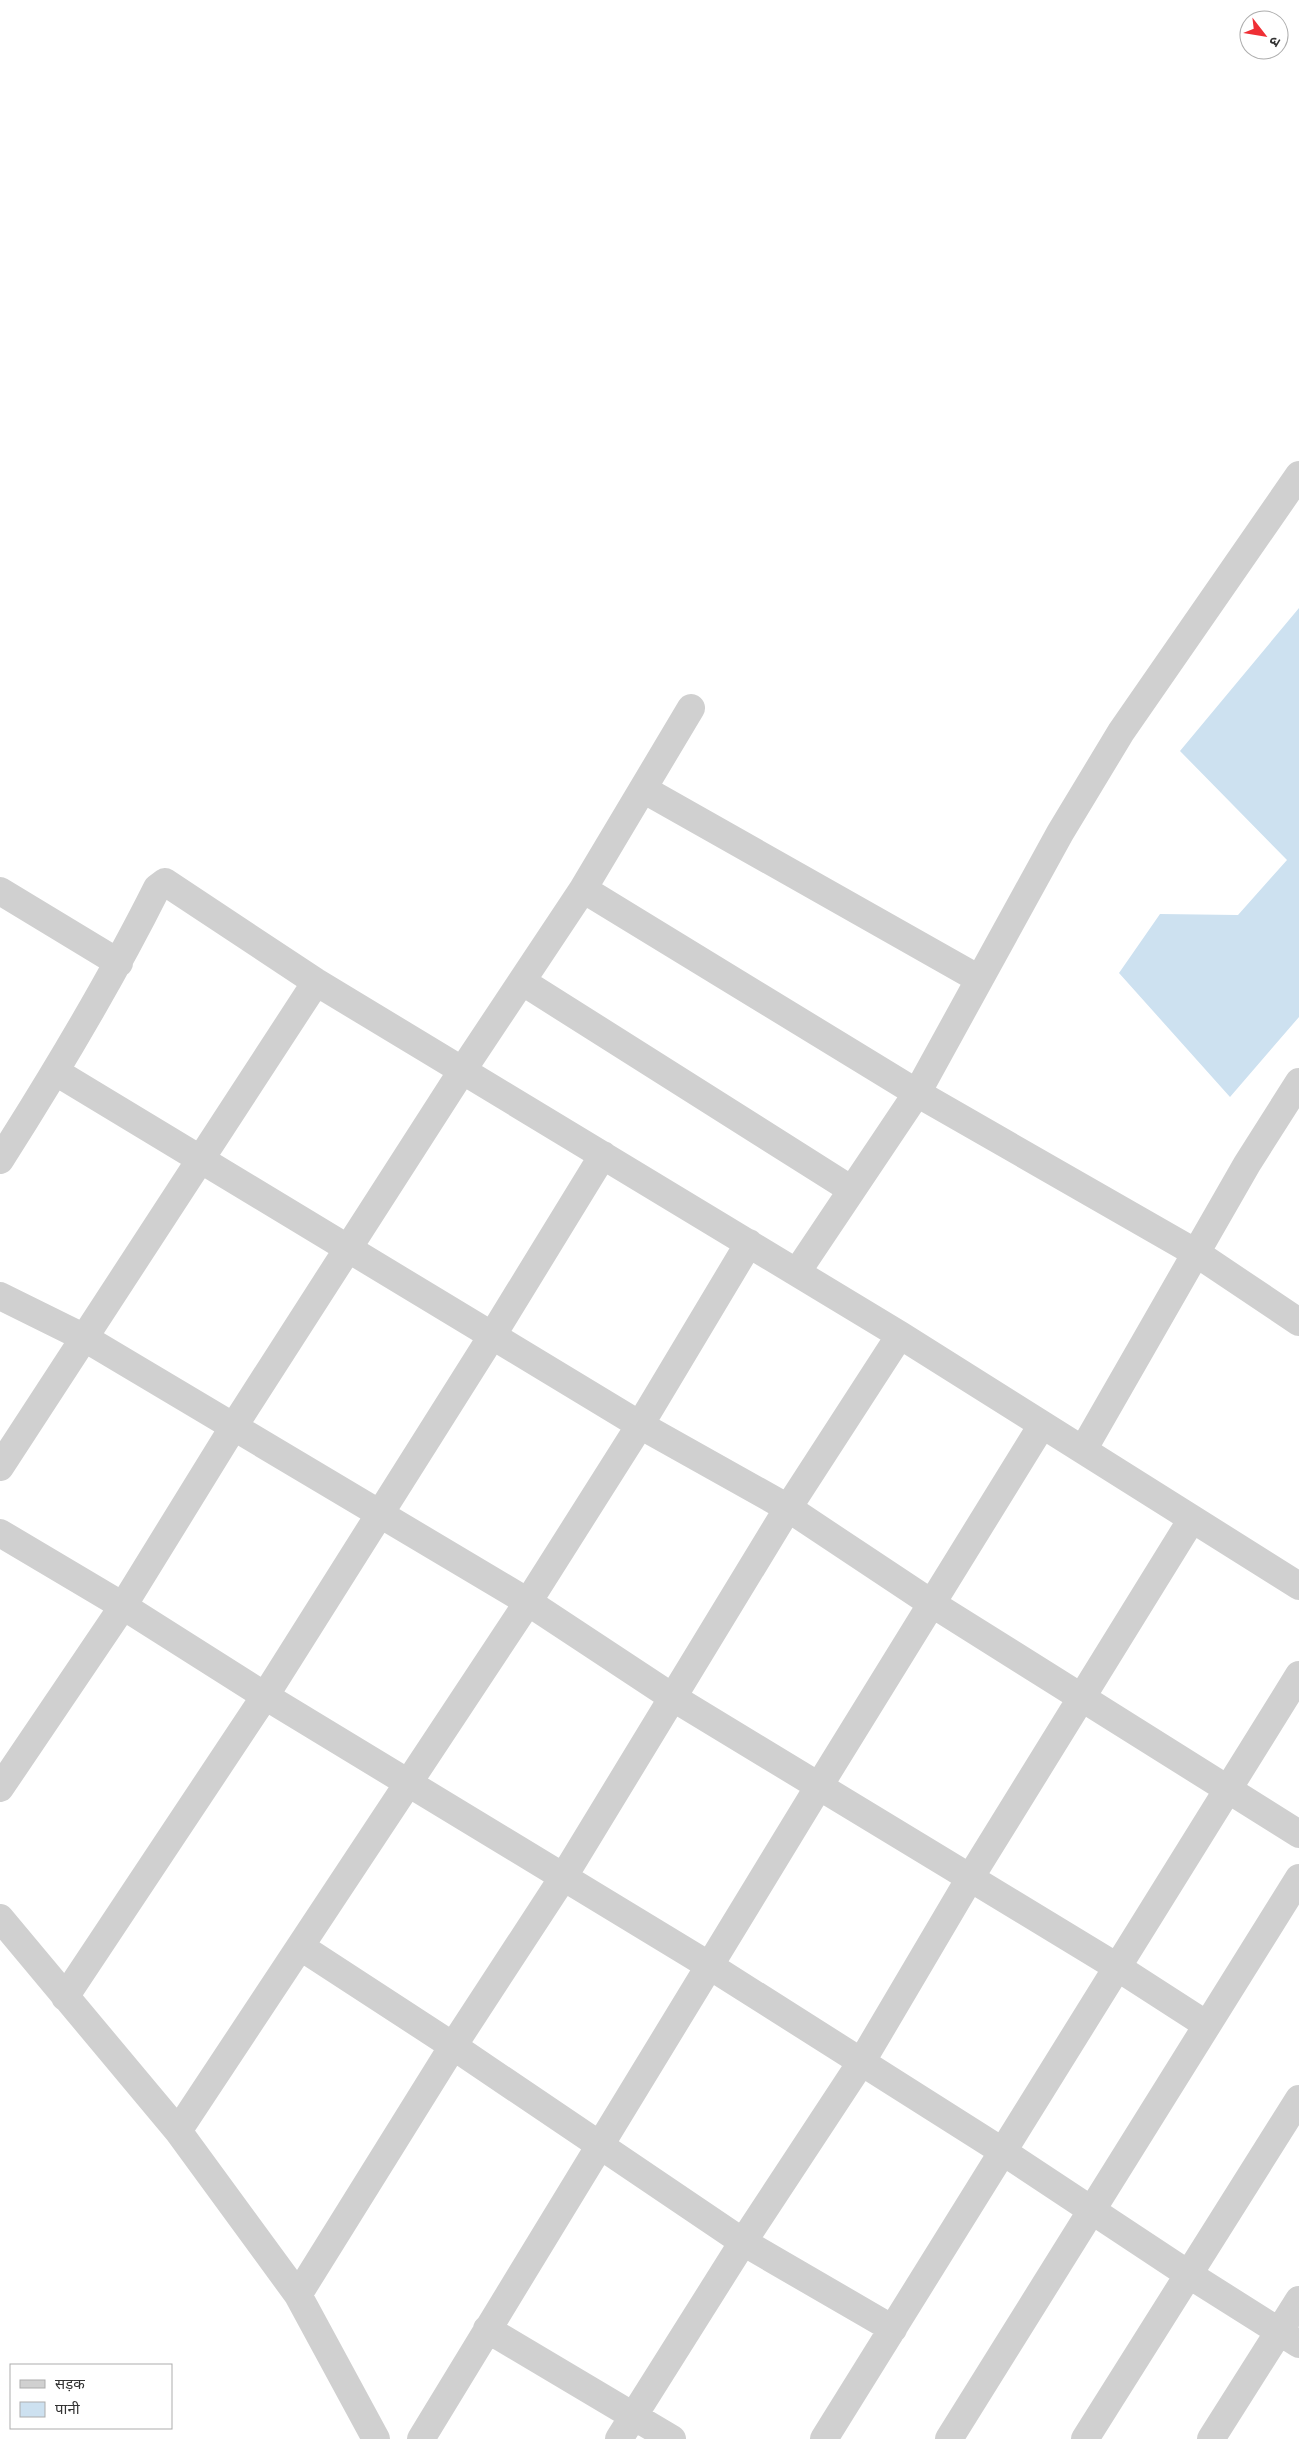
<svg xmlns="http://www.w3.org/2000/svg" width="1299" height="2439" font-family="'Fira Sans','Noto Sans Devanagari',sans-serif">
  <rect width="100%" height="100%" fill="#fff"/>
  <path fill="#cde1f0" d="M 1299,608 L 1299,1017 L 1230,1097 L 1119,973 L 1160,914 L 1238,915 L 1287,860 L 1180,751 Z"/>
  <g fill="none" stroke-linecap="round" stroke-linejoin="round">
    <path stroke="#d0d0d0" stroke-width="28" d="M 643,789 L 979,979
      M 583,889 L 917,1093 L 1196,1253 L 1299,1322
      M 0,891 L 119,963
      M 523,982 L 852,1190
      M 56,1072 L 640,1425 L 788,1508 L 931,1603 L 1299,1834
      M 0,1160 C 56,1072 110,982 157,888 L 165,882 L 316,982 L 900,1335 L 1299,1586
      M 797,1272 L 917,1093 L 1060,833 L 1121,732 L 1299,475
      M 0,1296 L 83,1337 L 528,1602 L 672,1697 L 1117,1967 L 1207,2025
      M 1083,1450 L 1247,1164 L 1299,1082
      M 0,1467 L 316,982
      M 0,1533 L 123,1606 L 265,1696 L 710,1966 L 1002,2151 L 1188,2274 L 1299,2344
      M 0,1788 L 123,1606 L 234,1426 L 462,1071 L 583,889 L 691,708
      M 0,1918 L 178,2131 L 298,2295 L 376,2439
      M 301,1947 L 453,2046 L 743,2242 L 893,2329
      M 65,1997 L 265,1696 L 492,1336 L 603,1155
      M 178,2131 L 528,1602 L 640,1425 L 749,1243
      M 298,2295 L 453,2046 L 564,1876 L 788,1508 L 900,1335
      M 487,2329 L 672,2439
      M 421,2439 L 819,1786 L 1042,1425
      M 619,2439 L 743,2242 L 862,2061 L 970,1878 L 1192,1519
      M 824,2439 L 1299,1675
      M 949,2439 L 1299,1878
      M 1085,2439 L 1299,2099
      M 1211,2439 L 1299,2300"/>
  </g>
  <rect x="10" y="2364" width="162" height="65" fill="#ffffff" stroke="#adadad"/>
  <rect x="20" y="2380" width="25" height="8" fill="#d0d0d0" stroke="#adadad"/>
  <text x="55" y="2389" font-size="15" fill="#333333">सड़क</text>
  <rect x="20" y="2402" width="25" height="15" fill="#cde1f0" stroke="#adadad"/>
  <text x="55" y="2414" font-size="15" fill="#333333">पानी</text>
  <g transform="translate(1264 35) rotate(121)"><circle r="24" fill="#ffffff" stroke="#adadad"/>
  <path d="M0-4L9 19L0 12L-9 19Z" fill="#ef2f35"/>
  <text y="-8" font-size="14" font-weight="bold" text-anchor="middle" fill="#333333">उ</text>
  </g>
</svg>
